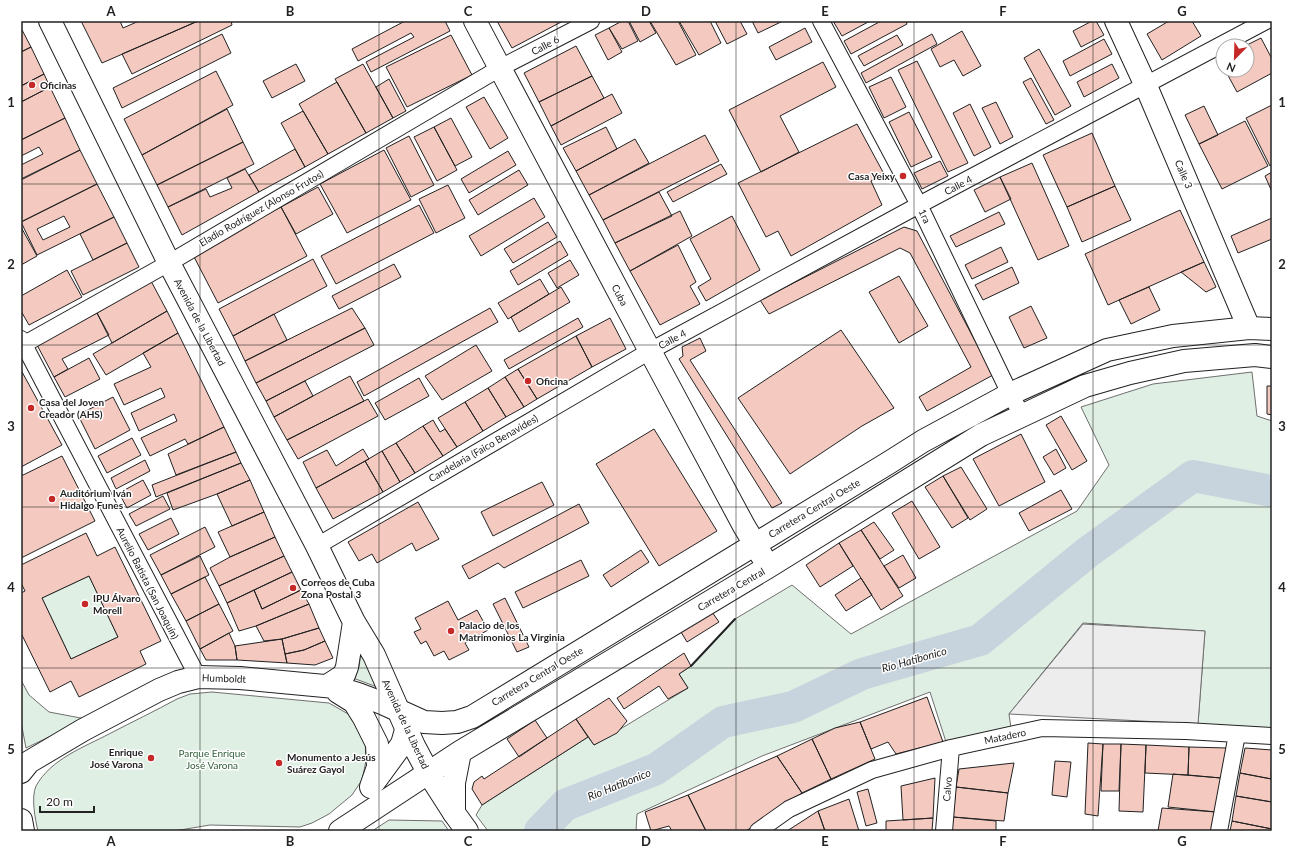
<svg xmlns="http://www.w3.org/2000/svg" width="1293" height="852" font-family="Lato,sans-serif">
  <rect width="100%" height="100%" fill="#fff"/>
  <path fill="#e0efe3" stroke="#6f6f6f" d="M 1252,372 L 1257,416 L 1272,421 L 1272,728 L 1198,724 L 1205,631 L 1083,623 L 1009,714 L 1011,728 L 947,745 L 930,692 L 762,756 L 637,814 L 636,831 L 488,831 L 476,815 L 482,805 L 588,737 L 594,745 L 688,688 L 679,674 L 691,666 L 735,619 L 792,585 L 851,634 L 1077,511 L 1109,465 L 1081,407 L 1153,384 Z
    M 89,576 L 118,637 L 71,659 L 42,598 Z
    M 361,652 L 377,687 L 353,678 L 359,667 Z
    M 21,680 L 29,695 L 49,712 L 86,719 L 26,748 L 21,722 Z
    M 212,692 L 329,703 L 350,715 L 365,737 L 366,761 L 362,780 L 352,795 L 329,814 L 312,823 L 300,827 L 210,825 L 174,831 L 38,831 C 35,819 31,797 36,786 C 51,759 84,747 109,734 C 132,722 155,711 177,699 L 190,694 Z
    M 389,820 L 442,821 L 449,831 L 372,831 Z"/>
  <path fill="#ededed" stroke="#6f6f6f" d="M 1083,624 L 1205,631 L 1198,724 L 1009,714 Z"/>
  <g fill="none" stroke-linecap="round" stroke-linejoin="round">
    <path stroke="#c7d3dd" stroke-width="32" d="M 540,831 L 565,805 L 656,769 L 723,722 L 793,707 L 862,674 L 980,640 L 1088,552 L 1193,476 L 1272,491"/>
  </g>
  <path fill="#f3c9c0" stroke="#222" fill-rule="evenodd" d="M 81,21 L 120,21 L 123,28 L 139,21 L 198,21 L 102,63 Z
    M 198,21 L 231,21 L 232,25 L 132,74 L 122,54 Z
    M 405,21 L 445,21 L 450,31 L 371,72 L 366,62 L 414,37 L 411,33 L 358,61 L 352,49 Z
    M 497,21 L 563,21 L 512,48 Z
    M 622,21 L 628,21 L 638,41 L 622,49 L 609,28 Z
    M 629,21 L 649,21 L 656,33 L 640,42 Z
    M 650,21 L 678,21 L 696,55 L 676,65 Z
    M 679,21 L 710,21 L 721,43 L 699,55 Z
    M 715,21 L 740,21 L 747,34 L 727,44 Z
    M 752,21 L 783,21 L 758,33 Z
    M 833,21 L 870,21 L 842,36 Z
    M 881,21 L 906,21 L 907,24 L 851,54 L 844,41 Z
    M 1092,21 L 1096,21 L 1104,35 L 1081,47 L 1073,31 Z
    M 1169,21 L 1192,21 L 1201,36 L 1162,60 L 1147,34 Z
    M 21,28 L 31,47 L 21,52 Z
    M 609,28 L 622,52 L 608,60 L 595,35 Z
    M 805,28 L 812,42 L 776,60 L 769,47 Z
    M 962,31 L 981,66 L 963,76 L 954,60 L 940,67 L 931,49 Z
    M 222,34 L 231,53 L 122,108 L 113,88 Z
    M 932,34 L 937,44 L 866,83 L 861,73 Z
    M 451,35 L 472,75 L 407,107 L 386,67 Z
    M 897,35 L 903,45 L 864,66 L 858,56 Z
    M 1261,38 L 1272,59 L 1272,73 L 1237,92 L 1225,70 L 1247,70 L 1247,46 L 1245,46 Z
    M 1104,39 L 1112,54 L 1070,76 L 1063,61 Z
    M 576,46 L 592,76 L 539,102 L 524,73 Z
    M 31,47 L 44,74 L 21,86 L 21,52 Z
    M 1039,49 L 1071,106 L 1055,115 L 1024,58 Z
    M 917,61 L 968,163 L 948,172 L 898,70 Z
    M 823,62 L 836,87 L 780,116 L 799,152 L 761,172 L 729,110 Z
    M 296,64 L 305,81 L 272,98 L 263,81 Z
    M 363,64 L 393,118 L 366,133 L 335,79 Z
    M 1112,64 L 1119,78 L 1084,97 L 1077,82 Z
    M 216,71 L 233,105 L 142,155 L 124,119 Z
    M 44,74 L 50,87 L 21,102 L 21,86 Z
    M 592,76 L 604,98 L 551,126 L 539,102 Z
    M 891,77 L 906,107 L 884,118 L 869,87 Z
    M 1031,78 L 1054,120 L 1046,124 L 1023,82 Z
    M 389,79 L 406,111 L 393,118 L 376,87 Z
    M 337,82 L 366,133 L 328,154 L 299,104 Z
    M 50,87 L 65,118 L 21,140 L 21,102 Z
    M 612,94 L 622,113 L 561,145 L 551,126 Z
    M 484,97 L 508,138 L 490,149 L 466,107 Z
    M 996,102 L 1013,137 L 1000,144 L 982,108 Z
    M 970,104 L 991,147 L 974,156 L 953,113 Z
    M 1272,105 L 1272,165 L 1270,166 L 1246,118 Z
    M 1204,106 L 1218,135 L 1199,144 L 1185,115 Z
    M 227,109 L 243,142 L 157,185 L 142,155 Z
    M 303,111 L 328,154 L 305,167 L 281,123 Z
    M 909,112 L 932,157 L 911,167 L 889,122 Z
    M 65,118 L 80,150 L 21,179 L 21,165 L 43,154 L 39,147 L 21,156 L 21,140 Z
    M 451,118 L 472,157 L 455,166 L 434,127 Z
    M 1245,121 L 1268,166 L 1222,189 L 1199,144 Z
    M 857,124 L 884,174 L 871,181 L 882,205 L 791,256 L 778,231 L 766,237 L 738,183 Z
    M 434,127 L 457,170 L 437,181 L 414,137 Z
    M 606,127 L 617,149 L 576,171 L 563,148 Z
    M 1092,133 L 1115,186 L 1067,207 L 1043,155 Z
    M 705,135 L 719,161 L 603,220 L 589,195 Z
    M 409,136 L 434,185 L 411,197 L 386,148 Z
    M 635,139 L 649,163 L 589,195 L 576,171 Z
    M 243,142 L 254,164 L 168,207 L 157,185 Z
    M 295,149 L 305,167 L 259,192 L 249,175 Z
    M 80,150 L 97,184 L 21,222 L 21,180 Z
    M 384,150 L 411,200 L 347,233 L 320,184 Z
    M 508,151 L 516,165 L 469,193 L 461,179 Z
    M 940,161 L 948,176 L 922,189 L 914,173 Z
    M 1032,163 L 1069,246 L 1038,260 L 1000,177 Z
    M 721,164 L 727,174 L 673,202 L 667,192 Z
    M 245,169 L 259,192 L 182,235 L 168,207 L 206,189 L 210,197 L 232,188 L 227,178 Z
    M 519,170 L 528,185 L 478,215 L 469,200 Z
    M 1272,172 L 1272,192 L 1265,176 Z
    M 1000,177 L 1011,199 L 985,212 L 974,190 Z
    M 97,184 L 114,217 L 37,255 L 21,222 ZM 64,216 L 70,227 L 43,240 L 37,229 Z
    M 448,185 L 465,218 L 436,233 L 419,199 Z
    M 1115,186 L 1131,220 L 1082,242 L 1067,207 Z
    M 318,187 L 333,214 L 296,234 L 281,207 Z
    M 659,192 L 672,216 L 615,243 L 603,220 Z
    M 534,198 L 545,217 L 481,256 L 469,236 Z
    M 419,205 L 434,233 L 336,284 L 321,256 Z
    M 281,207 L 307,256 L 218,303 L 193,255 Z
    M 1180,210 L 1204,262 L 1108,305 L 1085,254 Z
    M 680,211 L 692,236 L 630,271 L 615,243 Z
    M 999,212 L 1005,224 L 956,247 L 950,236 Z
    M 732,216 L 760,270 L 706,301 L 698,287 L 711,279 L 690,239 Z
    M 114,217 L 127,243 L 93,260 L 80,234 Z
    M 1272,218 L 1272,239 L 1238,253 L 1231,236 Z
    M 548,222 L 557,237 L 513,263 L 504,249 Z
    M 21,227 L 37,256 L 21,265 Z
    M 904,227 L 917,231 L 993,375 L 927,411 L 919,397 L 971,367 L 910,253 L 900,248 L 769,314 L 760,300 Z
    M 560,241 L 568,255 L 518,285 L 510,271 Z
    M 127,243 L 139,267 L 83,295 L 71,271 Z
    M 678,245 L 696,282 L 690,286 L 700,304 L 660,325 L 630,271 Z
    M 1001,247 L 1008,262 L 972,279 L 965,265 Z
    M 313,259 L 327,286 L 233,336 L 219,309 Z
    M 570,260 L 579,275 L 557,288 L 548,273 Z
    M 1204,262 L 1216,287 L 1206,292 L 1181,272 Z
    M 394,264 L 401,277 L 339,309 L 332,296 Z
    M 1012,267 L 1019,283 L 983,300 L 975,285 Z
    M 67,270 L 82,297 L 29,325 L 21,311 L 21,296 Z
    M 899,276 L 928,326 L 899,343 L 869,292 Z
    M 540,279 L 549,294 L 508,319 L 498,303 Z
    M 151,281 L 167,311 L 112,343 L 97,313 Z
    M 561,287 L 570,302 L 519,332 L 511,317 Z
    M 1149,287 L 1160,310 L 1131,324 L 1119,300 Z
    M 1031,306 L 1047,338 L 1024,348 L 1009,317 Z
    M 352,308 L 365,328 L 256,383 L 245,361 Z
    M 490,308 L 498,322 L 364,396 L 357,382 Z
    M 167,311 L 178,333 L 106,375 L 93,354 Z
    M 97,313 L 109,335 L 62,359 L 68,369 L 54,377 L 37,345 Z
    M 274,314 L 287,340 L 245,361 L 233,336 Z
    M 578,318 L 583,327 L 509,369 L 504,360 Z
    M 610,318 L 626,349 L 592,367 L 576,336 Z
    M 365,328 L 374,345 L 266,401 L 256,383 Z
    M 841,330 L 894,408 L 862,426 L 790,474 L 738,398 Z
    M 178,333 L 224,427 L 188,444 L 185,439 L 150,456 L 141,438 L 177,421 L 174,414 L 139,431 L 131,413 L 165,397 L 161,388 L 124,405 L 114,384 L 151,367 L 143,353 Z
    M 576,336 L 592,367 L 537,399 L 518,369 Z
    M 700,338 L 706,351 L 690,360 L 782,503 L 772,508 L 679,359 L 683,356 L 682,347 Z
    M 476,345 L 492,371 L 442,400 L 425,376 Z
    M 89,358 L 100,379 L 65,397 L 54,377 Z
    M 518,369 L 537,399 L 524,407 L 505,377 Z
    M 21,370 L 62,445 L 21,467 Z
    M 350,376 L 364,401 L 287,440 L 274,417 Z
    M 505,377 L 524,407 L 506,417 L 488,388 Z
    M 419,378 L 429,396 L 385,420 L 375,403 Z
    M 305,381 L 313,396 L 274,417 L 266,401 Z
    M 1267,386 L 1272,386 L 1272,415 L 1267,414 Z
    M 488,388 L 506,417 L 483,431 L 465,402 Z
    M 113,397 L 130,430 L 95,449 L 78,415 Z
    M 368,399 L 378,416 L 298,459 L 287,440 Z
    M 465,402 L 483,431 L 457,447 L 438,418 Z
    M 1061,416 L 1087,461 L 1072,470 L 1046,425 Z
    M 433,420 L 440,432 L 445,429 L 457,447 L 443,456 L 423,426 Z
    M 423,426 L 443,456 L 415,473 L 396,443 Z
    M 224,427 L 236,452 L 176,475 L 168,454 Z
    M 654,429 L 717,531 L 659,566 L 596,464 Z
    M 1021,434 L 1045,482 L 999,506 L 973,459 Z
    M 132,438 L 141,455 L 107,473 L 98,456 Z
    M 396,443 L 415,473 L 400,482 L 382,451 Z
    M 363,449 L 369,459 L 316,488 L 303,462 L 327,450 L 336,466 Z
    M 1056,449 L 1066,468 L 1054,475 L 1043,457 Z
    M 382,451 L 400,482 L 383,492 L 365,461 Z
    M 236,452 L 241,463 L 156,497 L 152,485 Z
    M 62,456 L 95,521 L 21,558 L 21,476 Z
    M 145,460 L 150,471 L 116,489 L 111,478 Z
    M 365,461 L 383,492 L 333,519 L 316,488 Z
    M 241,463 L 250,480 L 217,494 L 173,510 L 167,493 Z
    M 961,467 L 987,509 L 970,520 L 943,476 Z
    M 943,476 L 968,518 L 952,528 L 925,487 Z
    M 143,480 L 151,495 L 127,508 L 119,493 Z
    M 250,480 L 264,512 L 232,526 L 217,494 Z
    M 542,482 L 554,505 L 493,536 L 481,512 Z
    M 1061,490 L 1072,509 L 1029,531 L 1019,513 Z
    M 163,496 L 170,509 L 136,526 L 129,514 Z
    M 912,501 L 940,547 L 919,559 L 892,513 Z
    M 418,502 L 439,539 L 416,551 L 412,543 L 377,563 L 372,554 L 359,561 L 348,542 Z
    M 579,504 L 589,523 L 504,568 L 498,563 L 469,579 L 462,566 Z
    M 264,512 L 275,537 L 230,557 L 218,532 Z
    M 171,518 L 179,534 L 148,550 L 139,534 Z
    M 874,522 L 894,550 L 880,559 L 861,530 Z
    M 205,527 L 215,547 L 161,575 L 150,555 Z
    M 861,530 L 903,596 L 881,610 L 839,543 Z
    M 86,533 L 97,556 L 115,547 L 161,641 L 140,651 L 146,664 L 79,697 L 71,681 L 50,692 L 21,633 L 21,593 L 25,591 L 21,583 L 21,565 ZM 89,576 L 118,637 L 71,659 L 42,598 Z
    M 275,537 L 284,556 L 219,586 L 210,568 L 230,557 Z
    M 839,543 L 853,566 L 820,587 L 806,565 Z
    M 641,550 L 649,562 L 611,587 L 603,575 Z
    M 903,555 L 916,578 L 899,588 L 884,566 Z
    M 200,556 L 209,575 L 171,594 L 161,575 Z
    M 284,556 L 292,572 L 227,603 L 219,586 Z
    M 581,560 L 589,576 L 523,608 L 515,592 Z
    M 292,572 L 301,590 L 262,609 L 254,590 Z
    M 205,577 L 219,604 L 186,621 L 171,594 Z
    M 861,578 L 872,595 L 846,611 L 835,595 Z
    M 254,590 L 262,609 L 301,590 L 309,604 L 256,626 L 239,631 L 227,603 Z
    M 505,598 L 529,647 L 517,652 L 493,604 Z
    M 448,601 L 458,620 L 477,610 L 488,630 L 465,643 L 469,650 L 449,660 L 444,651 L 434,656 L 426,641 L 421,644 L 414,632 L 421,629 L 415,618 Z
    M 219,604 L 233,631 L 200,649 L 186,621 Z
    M 309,604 L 319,628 L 282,639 L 264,641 L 256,626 Z
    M 712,612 L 719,622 L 687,642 L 681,632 Z
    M 319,628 L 325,641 L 304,650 L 285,654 L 282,639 Z
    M 229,633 L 235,646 L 237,660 L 206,660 L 200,649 Z
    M 282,639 L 287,663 L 237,660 L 235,646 Z
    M 325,641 L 333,658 L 315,665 L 287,663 L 285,654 L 304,650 Z
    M 684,653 L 691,666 L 679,674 L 688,688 L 668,699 L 659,686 L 624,709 L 617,698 Z
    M 927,697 L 943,742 L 896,754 L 888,742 L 871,749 L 860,722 Z
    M 609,698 L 627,721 L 617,733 L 594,745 L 576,719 Z
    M 576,719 L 588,737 L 482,805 L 472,789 L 474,782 L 482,776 L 484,779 Z
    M 535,720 L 547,738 L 519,757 L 507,739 Z
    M 860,722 L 875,759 L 831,779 L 812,739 L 835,728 Z
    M 812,739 L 831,779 L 802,793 L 777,756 Z
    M 1088,743 L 1103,744 L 1098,816 L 1085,814 Z
    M 1103,744 L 1121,744 L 1119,791 L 1101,791 Z
    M 1121,744 L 1146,745 L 1143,812 L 1119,811 Z
    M 1146,745 L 1189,747 L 1188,775 L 1145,773 Z
    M 1189,747 L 1227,748 L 1221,778 L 1188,775 Z
    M 1245,748 L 1272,750 L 1271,779 L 1240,773 Z
    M 777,756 L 802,793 L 746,831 L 706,831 L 688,795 Z
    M 1055,761 L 1071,762 L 1067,797 L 1052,795 Z
    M 1014,763 L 1008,793 L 956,787 L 959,769 Z
    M 1240,773 L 1272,779 L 1272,802 L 1236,796 Z
    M 1173,774 L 1221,778 L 1216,812 L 1168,807 Z
    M 935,778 L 933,818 L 903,820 L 901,786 Z
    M 956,787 L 1008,793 L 1004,821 L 953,817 Z
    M 868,789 L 877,823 L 866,826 L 857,792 Z
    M 688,795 L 706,831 L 672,831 L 669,826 L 651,831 L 645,812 Z
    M 1236,796 L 1272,802 L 1272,829 L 1232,821 Z
    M 849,799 L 859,831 L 825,831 L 818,811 Z
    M 1162,808 L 1216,812 L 1212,831 L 1158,831 Z
    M 818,811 L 825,831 L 787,831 Z
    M 953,817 L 996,821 L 996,831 L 952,831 Z
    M 933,818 L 932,831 L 886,831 L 886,821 Z
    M 1232,821 L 1272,829 L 1272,831 L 1230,831 Z"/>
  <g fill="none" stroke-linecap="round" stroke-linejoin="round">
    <g stroke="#222" stroke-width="18">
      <path id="minor" d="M 821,21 L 919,205 L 1010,394 L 1022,415
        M 21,339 L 198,677
        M 21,346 L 169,263 L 500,68 L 591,21
        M 317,546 L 650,351 L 919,205 L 1266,21
        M 758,831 L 789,809 L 872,770 L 951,748 L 1042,728 L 1186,731 L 1272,736
        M 944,831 L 951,748
        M 1219,831 L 1237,734"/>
    </g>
    <g stroke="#222" stroke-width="24">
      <path id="secondary" d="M 50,21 L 169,263 L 317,546 L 354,622 L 374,655 L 414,746 L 429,774 L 454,813 L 467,831
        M 1116,21 L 1146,86 L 1249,328
        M 327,686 L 344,675 L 347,667 L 354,622"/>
    </g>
    <g stroke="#222" stroke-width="24">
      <path id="primary" d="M 475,21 L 650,351 L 744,526 L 762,556
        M 338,692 L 354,702 L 364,718 L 377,744 L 378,767 L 371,787
        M 21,772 L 29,762 L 83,730 L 159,690 L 178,682 L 198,677 L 240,678 L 335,687 L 358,694 L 382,703 L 424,722 L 442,723 L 457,722 L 472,717 L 890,462 L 923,441 L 1010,394 L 1107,350 L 1173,336 L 1249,328 L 1272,329
        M 375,781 L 402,744 L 406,730
        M 454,813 L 454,783 L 460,752
        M 21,820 L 23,831
        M 340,831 L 460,752 L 768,567 L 981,435 L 1085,386 L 1130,373 L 1184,361 L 1255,355 L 1272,357"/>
    </g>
    <use href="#minor" stroke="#fff" stroke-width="16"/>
    <use href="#secondary" stroke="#fff" stroke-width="22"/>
    <use href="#primary" stroke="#fff" stroke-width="22"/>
    <path stroke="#222" stroke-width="2" d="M 691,666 L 735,619"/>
  </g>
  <path fill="none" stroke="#222" stroke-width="1" stroke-opacity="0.55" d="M 200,21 L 200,831M 379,21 L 379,831M 557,21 L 557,831M 736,21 L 736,831M 914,21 L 914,831M 1093,21 L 1093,831M 21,184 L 1272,184M 21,345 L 1272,345M 21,507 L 1272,507M 21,668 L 1272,668"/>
  <g fill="#c62828" stroke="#fff" stroke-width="1.5">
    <circle cx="32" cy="85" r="4"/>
    <circle cx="903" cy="176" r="4"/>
    <circle cx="528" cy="381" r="4"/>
    <circle cx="31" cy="408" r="4"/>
    <circle cx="52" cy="499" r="4"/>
    <circle cx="293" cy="588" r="4"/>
    <circle cx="85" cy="604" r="4"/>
    <circle cx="451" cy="631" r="4"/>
    <circle cx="151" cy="758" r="4"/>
    <circle cx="279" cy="763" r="4"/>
  </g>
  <g text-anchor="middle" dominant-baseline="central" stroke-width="3" stroke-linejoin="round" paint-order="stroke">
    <g font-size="10" fill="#222" stroke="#fff">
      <text transform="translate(545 45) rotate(-28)">Calle 6</text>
      <text transform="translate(1184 174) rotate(67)">Calle 3</text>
      <text transform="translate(958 185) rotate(-28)">Calle 4</text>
      <text transform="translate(261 208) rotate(-30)">Eladio Rodríguez (Alonso Frutos)</text>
      <text transform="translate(925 216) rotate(64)">1ra</text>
      <text transform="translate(620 295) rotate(62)">Cuba</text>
      <text transform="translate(200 322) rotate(62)">Avenida de la Libertad</text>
      <text transform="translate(672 339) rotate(-28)">Calle 4</text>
      <text transform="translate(483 448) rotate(-30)">Candelaria (Faico Benavides)</text>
      <text transform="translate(814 508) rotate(-31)">Carretera Central Oeste</text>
      <text transform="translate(148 583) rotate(63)">Aurelio Batista (San Joaquín)</text>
      <text transform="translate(731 589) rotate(-30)">Carretera Central</text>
      <text transform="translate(537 676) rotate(-31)">Carretera Central Oeste</text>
      <text transform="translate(224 678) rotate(2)">Humboldt</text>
      <text transform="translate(406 724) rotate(65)">Avenida de la Libertad</text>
      <text transform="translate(1005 736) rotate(-12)">Matadero</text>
      <text transform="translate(947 789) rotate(-85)">Calvo</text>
    </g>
    <g font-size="10" font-weight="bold" fill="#222" stroke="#fff" text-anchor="start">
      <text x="40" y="85">Oficinas</text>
      <text x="895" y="176" text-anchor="end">Casa Yeixy</text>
      <text x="536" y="381">Oficina</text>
      <text x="39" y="402">Casa del Joven<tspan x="39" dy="12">Creador (AHS)</tspan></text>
      <text x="60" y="493">Auditórium Iván<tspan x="60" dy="12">Hidalgo Funes</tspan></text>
      <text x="301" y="582">Correos de Cuba<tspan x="301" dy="12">Zona Postal 3</tspan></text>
      <text x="93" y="598">IPU Álvaro<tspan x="93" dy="12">Morell</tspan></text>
      <text x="459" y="625">Palacio de los<tspan x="459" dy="12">Matrimonios La Virginia</tspan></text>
      <text x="143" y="752" text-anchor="end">Enrique<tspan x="143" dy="12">José Varona</tspan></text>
      <text x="287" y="757">Monumento a Jesús<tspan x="287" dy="12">Suárez Gayol</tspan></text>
    </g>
    <g font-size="10" fill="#2f5e38" stroke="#fff">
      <text x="212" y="753">Parque Enrique<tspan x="212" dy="12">José Varona</tspan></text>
    </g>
    <g font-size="11" font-style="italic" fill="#222" stroke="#fff">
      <text transform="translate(914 659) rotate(-16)">Río Hatibonico</text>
      <text transform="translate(619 784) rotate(-22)">Río Hatibonico</text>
    </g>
  </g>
  <rect width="1293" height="852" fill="none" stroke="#ffffff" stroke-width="44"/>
  <g transform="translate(1235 58) rotate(203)"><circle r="19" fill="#ffffff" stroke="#a7a7a7"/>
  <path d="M0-3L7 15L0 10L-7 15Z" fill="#c62828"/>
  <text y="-6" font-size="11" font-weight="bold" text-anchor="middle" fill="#222222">N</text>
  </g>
  <path d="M40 806v6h54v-6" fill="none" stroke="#222222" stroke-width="2"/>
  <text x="46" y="806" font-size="12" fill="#222222" stroke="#ffffff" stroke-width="3" paint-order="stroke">20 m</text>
  <rect x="22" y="22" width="1249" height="808" fill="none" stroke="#222" stroke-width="1.5"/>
  <g font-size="13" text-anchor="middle" font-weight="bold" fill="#222">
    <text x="111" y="16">A</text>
    <text x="290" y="16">B</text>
    <text x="468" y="16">C</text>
    <text x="646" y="16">D</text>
    <text x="825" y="16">E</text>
    <text x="1003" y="16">F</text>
    <text x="1182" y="16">G</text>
    <text x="11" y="107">1</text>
    <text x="1282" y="107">1</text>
    <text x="11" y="269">2</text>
    <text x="1282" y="269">2</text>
    <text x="11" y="431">3</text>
    <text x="1282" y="431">3</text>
    <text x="11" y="592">4</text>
    <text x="1282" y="592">4</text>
    <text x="11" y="754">5</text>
    <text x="1282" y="754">5</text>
    <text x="111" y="846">A</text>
    <text x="290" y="846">B</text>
    <text x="468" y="846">C</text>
    <text x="646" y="846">D</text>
    <text x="825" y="846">E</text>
    <text x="1003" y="846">F</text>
    <text x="1182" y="846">G</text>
  </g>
</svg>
